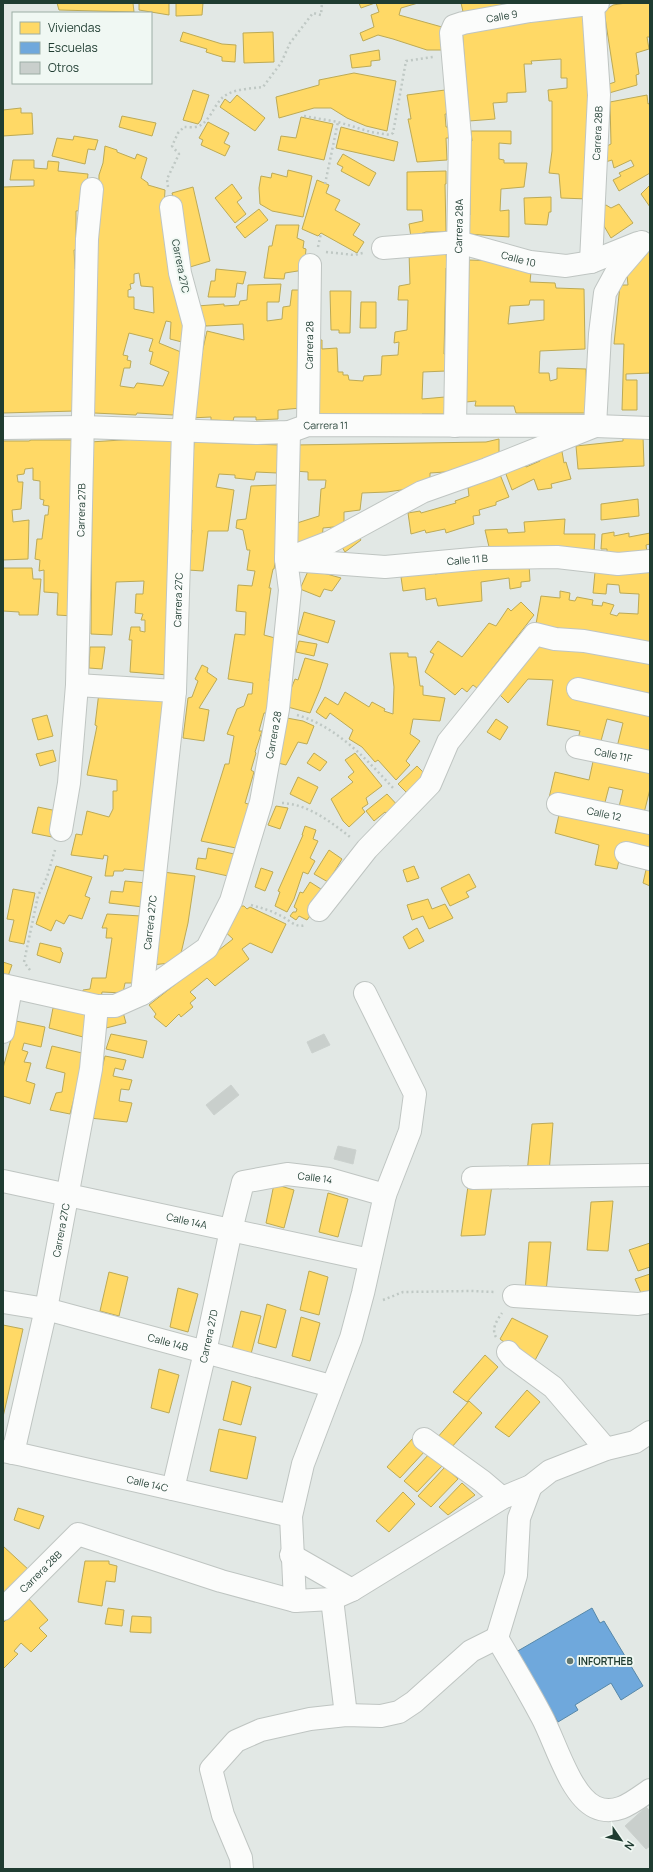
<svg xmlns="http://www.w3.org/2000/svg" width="653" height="1872" font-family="Manrope,sans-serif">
  <rect width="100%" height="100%" fill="#e2e8e5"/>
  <path fill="#ffd966" stroke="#bcaa56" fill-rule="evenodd" d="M 57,3 L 133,3 L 134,12 L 59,10 Z
    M 139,3 L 169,3 L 169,15 L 139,10 Z
    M 176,3 L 203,3 L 202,15 L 176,16 Z
    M 359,3 L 375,3 L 361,8 Z
    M 376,3 L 418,3 L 401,8 L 399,15 L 442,27 L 442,50 L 427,50 L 393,39 L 378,35 L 363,41 L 360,33 L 374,27 L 371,15 L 379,12 Z
    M 461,3 L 528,3 L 464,16 Z
    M 626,3 L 650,3 L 650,37 L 647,37 L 649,49 L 636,53 L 639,74 L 636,75 L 637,85 L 609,93 L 609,84 L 615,82 L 604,11 L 613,5 Z
    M 586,15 L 589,122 L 588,199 L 561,198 L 559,174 L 549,173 L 552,151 L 552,101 L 549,101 L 548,90 L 567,88 L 567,78 L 561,78 L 561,59 L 531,61 L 532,64 L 524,64 L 526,92 L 507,93 L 507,102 L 493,103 L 495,119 L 469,121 L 462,28 Z
    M 183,32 L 222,44 L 236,45 L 235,62 L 222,61 L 222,57 L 206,52 L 207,49 L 180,41 Z
    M 273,32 L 274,62 L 244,63 L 243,33 Z
    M 379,50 L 380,60 L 371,61 L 371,66 L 352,68 L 350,55 Z
    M 354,73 L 396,81 L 387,131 L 366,126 L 347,118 L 331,108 L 314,108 L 279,118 L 276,97 L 319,85 L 319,80 Z
    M 193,90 L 209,95 L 201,120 L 198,124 L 183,120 Z
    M 445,90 L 447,114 L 445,114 L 446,127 L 452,127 L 452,138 L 446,138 L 447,160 L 417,162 L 408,119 L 411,119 L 407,95 Z
    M 237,95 L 265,118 L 255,131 L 220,107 L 225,99 L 230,103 Z
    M 647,95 L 648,104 L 650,103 L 650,173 L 619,191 L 613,180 L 621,176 L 619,173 L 634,166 L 631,160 L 614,168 L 612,160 L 602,163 L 603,148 L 611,144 L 610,102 Z
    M 21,108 L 21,113 L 32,113 L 33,134 L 3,136 L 3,110 Z
    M 122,116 L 156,123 L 152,136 L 119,127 Z
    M 301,117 L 333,124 L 324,160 L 278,150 L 281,136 L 296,138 Z
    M 208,122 L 229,133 L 224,143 L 230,146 L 225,156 L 201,145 L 203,140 L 199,138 Z
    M 341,127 L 398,142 L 394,161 L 336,148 Z
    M 471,131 L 511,131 L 511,144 L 499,143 L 499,159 L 504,160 L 504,163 L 527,163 L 524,187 L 501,189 L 500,211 L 509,210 L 509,237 L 468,234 L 468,216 L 470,215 L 470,142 L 472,141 Z
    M 74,136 L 98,140 L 95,150 L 88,149 L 85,164 L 52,156 L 57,138 L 73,140 Z
    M 105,146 L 117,150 L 117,152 L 135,159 L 137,154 L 147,158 L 141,178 L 148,183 L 148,185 L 165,190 L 164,207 L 194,345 L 170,339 L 171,322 L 166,321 L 159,343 L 193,357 L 173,415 L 137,413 L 136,415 L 94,413 L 99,175 L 103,163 ZM 139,273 L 141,286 L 153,287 L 154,313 L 134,309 L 134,297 L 128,297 L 128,290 L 131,289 L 130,284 L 134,283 L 134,274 ZM 129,333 L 153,339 L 149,351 L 153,352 L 150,364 L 169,372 L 163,386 L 137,383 L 134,388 L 120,386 L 124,368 L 130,368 L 131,361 L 127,360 L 128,356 L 123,355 Z
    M 343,154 L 376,173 L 369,186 L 341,171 L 343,167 L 337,164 Z
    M 13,160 L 34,160 L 34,168 L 47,169 L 48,161 L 59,162 L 58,171 L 88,174 L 84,210 L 76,211 L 76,250 L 74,250 L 75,269 L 81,269 L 75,411 L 3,413 L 3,187 L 34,186 L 34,180 L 10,180 Z
    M 288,170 L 312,176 L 303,217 L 272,211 L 260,204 L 259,188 L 261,176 L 271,178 L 272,173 L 287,177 Z
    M 446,171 L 446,184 L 445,184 L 446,232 L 426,232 L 411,237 L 409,224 L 423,221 L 422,210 L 407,210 L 407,172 Z
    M 317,180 L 329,185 L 326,193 L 340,200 L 335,210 L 360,224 L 353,235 L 364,242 L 357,253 L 321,233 L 318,236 L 302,229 Z
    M 232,184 L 242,198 L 237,202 L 246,214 L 235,223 L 215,198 Z
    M 650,185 L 650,207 L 641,194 Z
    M 193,187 L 210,261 L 190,267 L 172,193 Z
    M 551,197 L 551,212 L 549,212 L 547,225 L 525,224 L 524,198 Z
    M 619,204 L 633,223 L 611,238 L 604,226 L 603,206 L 606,205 L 611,208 Z
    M 259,209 L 268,220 L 245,238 L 236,227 Z
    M 276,225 L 299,225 L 297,238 L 304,241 L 303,248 L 306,249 L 304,270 L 285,273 L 284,279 L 264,278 L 269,246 L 272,246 Z
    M 650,241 L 650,373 L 626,374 L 626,380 L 637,380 L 637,410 L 622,410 L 624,344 L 614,344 L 620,285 L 628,285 L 627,275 Z
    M 446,249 L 447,268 L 446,268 L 444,354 L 447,354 L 446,371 L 423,372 L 422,399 L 445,397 L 445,414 L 422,414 L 422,420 L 311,418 L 311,340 L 322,340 L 322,349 L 337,348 L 338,372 L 343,372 L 343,375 L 348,375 L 349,380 L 363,381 L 364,376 L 381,375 L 382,356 L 398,355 L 399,342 L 394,343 L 395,332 L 407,330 L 408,300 L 398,300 L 399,286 L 410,284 L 409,252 Z
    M 469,260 L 498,261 L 531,272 L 530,282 L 555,283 L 556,288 L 584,289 L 585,349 L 540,351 L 539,373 L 549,373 L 550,381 L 557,379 L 557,368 L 586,369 L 587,413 L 516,413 L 514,406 L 475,406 L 476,401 L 466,402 ZM 530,300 L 544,300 L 544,320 L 508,324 L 510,306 L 529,305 Z
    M 216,269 L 246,272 L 243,284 L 237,283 L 235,297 L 208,297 L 211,281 L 215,281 Z
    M 281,284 L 279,302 L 267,302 L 267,321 L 282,319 L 283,307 L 290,306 L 292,290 L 303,290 L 301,408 L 278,410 L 278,419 L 256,420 L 256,417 L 234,417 L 233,421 L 211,420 L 211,417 L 190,418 L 196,379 L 207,331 L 244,340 L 243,324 L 206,326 L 197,306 L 224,304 L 224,306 L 239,305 L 240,301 L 247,300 L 248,285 Z
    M 330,291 L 351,291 L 350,333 L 339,333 L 339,330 L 331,330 Z
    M 361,302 L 376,302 L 376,328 L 360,328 Z
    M 643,436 L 644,466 L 578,469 L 576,446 L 623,441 L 623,437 Z
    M 153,438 L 153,440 L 173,441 L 168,675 L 130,672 L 132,640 L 129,640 L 131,627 L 140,627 L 140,631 L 145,632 L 145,620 L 141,620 L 143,614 L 135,613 L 136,594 L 143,594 L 144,581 L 116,582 L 112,635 L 91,634 L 92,486 L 90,442 Z
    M 499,439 L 499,457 L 459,471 L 430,473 L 430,483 L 422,487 L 387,492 L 362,493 L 360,510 L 344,512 L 344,526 L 323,528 L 322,541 L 296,547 L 297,523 L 319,516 L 321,489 L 325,488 L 326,480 L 308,480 L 308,472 L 294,471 L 295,445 L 486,442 Z
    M 31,440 L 74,440 L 73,616 L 57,615 L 58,593 L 44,592 L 44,570 L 39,571 L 40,560 L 35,559 L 37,539 L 42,539 L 45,515 L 48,515 L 49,506 L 43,505 L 44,500 L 40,499 L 40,481 L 33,480 L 33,468 L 25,469 L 24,474 L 17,475 L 18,482 L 23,482 L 21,509 L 12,510 L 13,522 L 29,520 L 28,559 L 3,560 L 3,441 L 29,441 Z
    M 194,442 L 280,445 L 277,473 L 256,472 L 254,480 L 235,478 L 235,475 L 219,474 L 216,487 L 234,490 L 228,531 L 208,531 L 203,571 L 188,570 L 192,530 L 189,529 Z
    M 561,446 L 564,463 L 566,462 L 571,479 L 551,484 L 552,488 L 538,490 L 534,479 L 512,490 L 504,469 L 523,462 L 526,467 L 540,461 L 537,454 Z
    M 499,472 L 509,497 L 496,502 L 496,505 L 479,510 L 480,515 L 473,516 L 474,524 L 446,533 L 445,529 L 426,533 L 425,530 L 411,534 L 408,513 L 420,511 L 421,513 L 456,503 L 455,501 L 469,496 L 468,488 Z
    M 278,485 L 277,550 L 274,569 L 273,569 L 269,588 L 271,588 L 264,635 L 275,638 L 269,681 L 272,682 L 267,713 L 264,713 L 259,731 L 262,731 L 255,752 L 256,753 L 251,770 L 254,772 L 245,803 L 251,805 L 236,848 L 201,841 L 225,764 L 229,764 L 234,736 L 227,734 L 237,709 L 244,706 L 248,694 L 252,694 L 253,683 L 228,679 L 235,634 L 245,635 L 246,612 L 236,611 L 238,585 L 252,586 L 255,571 L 247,570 L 250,550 L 247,550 L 243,530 L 236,528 L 237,520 L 246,519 L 251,486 Z
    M 638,499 L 639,516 L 601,520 L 601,504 Z
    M 565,519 L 564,534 L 595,534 L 594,554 L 490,551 L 485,530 L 507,529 L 508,533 L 525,532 L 524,522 Z
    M 614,532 L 614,536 L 629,533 L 629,537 L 650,533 L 650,544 L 646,545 L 647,553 L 607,557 L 607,549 L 601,549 L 602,534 Z
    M 356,533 L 361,540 L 345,552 L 340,544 Z
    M 529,564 L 530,581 L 521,582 L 521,587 L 510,589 L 509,578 L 481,582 L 482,601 L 438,606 L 436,598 L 426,600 L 425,588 L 403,591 L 401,577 L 434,571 L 435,574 L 454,571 Z
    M 3,568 L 32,568 L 33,579 L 41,579 L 38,615 L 19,615 L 19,612 L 3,611 Z
    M 650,568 L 650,644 L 605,637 L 536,624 L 541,596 L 560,598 L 560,591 L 570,593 L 569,600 L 575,601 L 577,597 L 593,600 L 592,605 L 602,606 L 603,602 L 614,605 L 610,614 L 617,616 L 619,613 L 638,614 L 639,594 L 620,593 L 619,585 L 607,584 L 606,594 L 593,593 L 595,572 Z
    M 309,569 L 341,578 L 332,591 L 324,589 L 320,597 L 300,589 Z
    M 521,602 L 534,615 L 477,688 L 473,685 L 467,692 L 462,688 L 455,695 L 425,672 L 434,654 L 430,652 L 438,641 L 462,657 L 489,623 L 496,626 L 508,608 L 511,611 Z
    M 304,612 L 335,621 L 328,643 L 298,634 Z
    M 299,641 L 317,644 L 314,656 L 296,652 Z
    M 536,645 L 565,647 L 650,663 L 650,760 L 616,751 L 623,723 L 607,719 L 599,748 L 577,743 L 580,731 L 547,725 L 553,680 L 528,679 L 508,703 L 498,693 Z
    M 90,647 L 105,647 L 102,669 L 89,668 Z
    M 390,653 L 408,653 L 408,657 L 416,657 L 420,686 L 423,686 L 423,695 L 445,698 L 440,721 L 413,719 L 410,734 L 420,741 L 406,761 L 410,765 L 396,780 L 378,760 L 375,762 L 362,747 L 349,739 L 353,730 L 330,713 L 326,719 L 316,712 L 325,697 L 338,705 L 345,692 L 369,707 L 372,702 L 385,709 L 384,711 L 393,714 L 394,687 Z
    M 305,658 L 328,664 L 320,689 L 310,713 L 284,706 L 295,679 L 298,680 Z
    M 202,665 L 208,668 L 207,672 L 217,679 L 199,708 L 209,710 L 204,741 L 183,738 L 188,698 L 192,697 L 198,681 L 195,679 Z
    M 99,692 L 167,697 L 145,871 L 124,869 L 123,871 L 114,871 L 113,876 L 105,876 L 108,856 L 104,855 L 103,859 L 71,855 L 76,834 L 82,835 L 87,811 L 109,817 L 113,809 L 113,791 L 117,791 L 117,780 L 87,775 L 97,726 L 95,725 Z
    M 47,715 L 53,736 L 38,740 L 32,719 Z
    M 287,718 L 303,721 L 314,726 L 307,744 L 298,742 L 286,765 L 274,762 Z
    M 496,719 L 508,727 L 500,740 L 487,732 Z
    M 53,750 L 56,761 L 40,766 L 36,754 Z
    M 314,753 L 327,762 L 320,771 L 307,763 Z
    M 355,753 L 382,786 L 366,798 L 368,804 L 362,808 L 365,812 L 349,827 L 343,821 L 331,799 L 353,782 L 348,777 L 354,772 L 345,760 Z
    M 594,757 L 650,768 L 650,789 L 643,817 L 618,811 L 623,790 L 609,787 L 603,810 L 549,798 L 555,772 L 589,780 Z
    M 417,766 L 428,777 L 410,796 L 398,784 Z
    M 298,777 L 318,787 L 310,804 L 290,794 Z
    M 387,794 L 401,809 L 391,818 L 385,812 L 374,821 L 366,811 Z
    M 276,806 L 288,808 L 280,829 L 268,825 Z
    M 38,807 L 57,811 L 52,837 L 32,833 Z
    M 560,810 L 650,827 L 650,854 L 622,848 L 617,869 L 595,865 L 599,845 L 555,833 Z
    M 305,826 L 316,830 L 313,839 L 318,841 L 310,858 L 315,861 L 308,874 L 303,872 L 294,899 L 287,912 L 275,906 L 280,892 L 278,891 L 303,835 L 302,835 Z
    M 208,848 L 234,854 L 228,876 L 196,869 L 198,858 L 206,859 Z
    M 329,850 L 342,859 L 328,882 L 314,874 Z
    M 648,861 L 650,861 L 650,886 L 643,883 Z
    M 56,866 L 92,877 L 85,896 L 90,898 L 82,919 L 69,915 L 64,924 L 56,920 L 51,931 L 36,924 Z
    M 414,866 L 419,878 L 407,882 L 403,870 Z
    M 261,868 L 273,872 L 265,891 L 255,887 Z
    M 163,872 L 195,876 L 188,923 L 179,962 L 152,965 Z
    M 469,874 L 476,887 L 466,892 L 469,897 L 450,906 L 441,888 Z
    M 125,881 L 147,883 L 143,907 L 109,903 L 111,891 L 123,892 Z
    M 310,882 L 324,891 L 324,897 L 307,920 L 299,916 L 296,920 L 290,916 L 293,912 L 296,912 L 297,909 L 294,907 L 300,892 L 303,893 Z
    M 13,889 L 35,893 L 24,944 L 9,941 L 14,920 L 7,919 Z
    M 428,899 L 432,909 L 445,904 L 453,918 L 429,929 L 423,916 L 412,920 L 407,905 Z
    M 238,906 L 244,906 L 247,909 L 250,907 L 286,924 L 272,953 L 250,943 L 242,949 L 249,959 L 215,986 L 207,978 L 190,992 L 196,998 L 190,1003 L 193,1007 L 181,1017 L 179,1014 L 166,1027 L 154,1017 L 156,1014 L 149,1005 L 233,939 L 222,929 Z
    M 107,914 L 141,916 L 134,983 L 125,983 L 123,993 L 102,992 L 101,999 L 82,997 L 83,990 L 90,989 L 92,978 L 106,978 L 112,938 L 106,938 L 107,928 L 102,928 Z
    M 417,928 L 424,941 L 409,949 L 403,937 Z
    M 40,943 L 61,948 L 61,951 L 63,953 L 60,963 L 37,955 Z
    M 3,962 L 12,965 L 7,979 L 3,978 Z
    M 53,1008 L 87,1013 L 83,1037 L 49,1028 Z
    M 123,1012 L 126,1023 L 106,1028 L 104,1016 Z
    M 16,1021 L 45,1027 L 41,1047 L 24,1043 L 22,1050 L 28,1052 L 24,1062 L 31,1063 L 26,1081 L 35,1084 L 30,1104 L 3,1096 L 3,1068 Z
    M 111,1034 L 147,1041 L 143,1058 L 106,1049 Z
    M 52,1046 L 82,1053 L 81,1072 L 70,1114 L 50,1110 L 56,1093 L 62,1092 L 65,1073 L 46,1068 Z
    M 105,1056 L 126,1060 L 123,1070 L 115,1068 L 113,1076 L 132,1080 L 129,1090 L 121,1089 L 119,1101 L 132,1103 L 127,1122 L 90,1118 Z
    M 553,1123 L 549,1173 L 527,1173 L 532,1124 Z
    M 274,1184 L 294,1190 L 284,1228 L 266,1223 Z
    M 492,1185 L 485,1235 L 461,1236 L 468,1186 Z
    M 328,1193 L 348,1199 L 338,1237 L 319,1232 Z
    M 613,1201 L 608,1251 L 587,1250 L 591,1202 Z
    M 529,1242 L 551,1242 L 546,1292 L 525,1291 Z
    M 650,1243 L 650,1267 L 638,1271 L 629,1250 Z
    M 309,1271 L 328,1277 L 319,1315 L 300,1310 Z
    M 109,1272 L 128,1277 L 119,1316 L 100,1311 Z
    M 650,1274 L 650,1298 L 644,1300 L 635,1279 Z
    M 178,1288 L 198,1294 L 188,1332 L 170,1327 Z
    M 267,1304 L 286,1310 L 276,1348 L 258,1343 Z
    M 241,1311 L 261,1316 L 251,1354 L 232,1349 Z
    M 301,1317 L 320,1323 L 310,1361 L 292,1356 Z
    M 512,1318 L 548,1336 L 533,1364 L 500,1339 Z
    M 3,1325 L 23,1329 L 3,1417 Z
    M 485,1355 L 498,1367 L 467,1402 L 453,1392 Z
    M 159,1369 L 179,1375 L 169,1413 L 151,1408 Z
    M 232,1381 L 251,1387 L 241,1425 L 223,1420 Z
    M 527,1390 L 540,1402 L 509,1437 L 495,1427 Z
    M 469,1401 L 482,1413 L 451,1448 L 437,1438 Z
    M 219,1429 L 256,1437 L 247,1479 L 210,1471 Z
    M 413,1438 L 426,1450 L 400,1478 L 387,1467 Z
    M 431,1452 L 444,1464 L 417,1492 L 404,1481 Z
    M 445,1467 L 458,1479 L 431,1507 L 418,1496 Z
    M 462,1483 L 475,1495 L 448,1515 L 439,1507 Z
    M 403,1492 L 415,1504 L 389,1532 L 376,1521 Z
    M 18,1508 L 44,1516 L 39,1529 L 14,1520 Z
    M 3,1546 L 30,1571 L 3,1594 Z
    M 85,1561 L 109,1561 L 109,1564 L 117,1566 L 115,1582 L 106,1581 L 102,1606 L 78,1602 Z
    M 28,1598 L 48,1620 L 39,1628 L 47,1636 L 31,1652 L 21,1643 L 14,1651 L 18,1654 L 3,1669 L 3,1623 Z
    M 108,1608 L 124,1610 L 122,1626 L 105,1624 Z
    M 132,1616 L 151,1617 L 151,1633 L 130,1632 Z"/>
  <path fill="#6fa8dc" stroke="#5788a9" d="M 592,1608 L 600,1623 L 604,1621 L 643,1686 L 621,1700 L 611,1683 L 575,1705 L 578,1710 L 558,1722 L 516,1652 Z"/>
  <path fill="#c9cfcc" stroke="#cbd1ce" d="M 324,1034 L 330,1045 L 312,1053 L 307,1042 Z
    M 231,1085 L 239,1095 L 214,1115 L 206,1105 Z
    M 338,1146 L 356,1150 L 353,1164 L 334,1159 Z
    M 646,1807 L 650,1811 L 650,1846 L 646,1849 L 625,1826 Z"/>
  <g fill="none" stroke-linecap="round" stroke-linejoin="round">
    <g stroke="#bfc5c2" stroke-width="24">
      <g id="street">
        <path id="s1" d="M 383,248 L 458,242 L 530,262 L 566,266 L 591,262 L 638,243"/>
        <path id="s2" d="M 591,262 L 599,95 L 593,5"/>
        <path id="s3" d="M 308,425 L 310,265"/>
        <path id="s4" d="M 455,426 L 460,137 L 451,33 L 454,26 L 463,23 L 530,11 L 598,3"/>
        <path id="s5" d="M 3,428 L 83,427 L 257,433 L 289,432 L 308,425 L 595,426 L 650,428"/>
        <path d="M 286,559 L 330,542 L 422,492 L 487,469 L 595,426 L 600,334 L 605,293 L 617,271 L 642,242"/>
        <path id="s6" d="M 291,560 L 385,567 L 483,558 L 557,557 L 618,564 L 650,561"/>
        <path d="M 77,685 L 175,691"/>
        <path d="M 578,689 L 650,705"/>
        <path id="s7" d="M 577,747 L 650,762"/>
        <path id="s8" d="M 558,804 L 650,823"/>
        <path id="s9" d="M 61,830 L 69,783 L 77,685 L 87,239 L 92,189"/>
        <path d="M 626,853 L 650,859"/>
        <path d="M 319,910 L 367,849 L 430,784 L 448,742 L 535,634 L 555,639 L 584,641 L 650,653"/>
        <path id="s10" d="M 3,985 L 97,1006 L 115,1006 L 142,994 L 207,948 L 231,901 L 261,802 L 278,709 L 290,590 L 286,559 L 289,432"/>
        <path id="s11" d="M 142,994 L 175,691 L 183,431 L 194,325 L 180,273 L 171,207"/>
        <path d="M 3,1032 L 11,988"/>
        <path d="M 473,1178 L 650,1175"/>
        <path id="s12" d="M 3,1181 L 370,1260"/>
        <path d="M 514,1296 L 638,1304 L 650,1302"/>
        <path id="s13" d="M 3,1302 L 46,1309 L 331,1386"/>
        <path d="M 508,1352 L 512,1357 L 553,1387 L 606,1449"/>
        <path d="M 424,1439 L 482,1481 L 502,1498"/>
        <path id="s14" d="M 3,1451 L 23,1455 L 291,1516"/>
        <path id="s15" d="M 13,1453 L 46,1309 L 91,1069 L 97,1006"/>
        <path d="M 531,1486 L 519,1518 L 516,1575 L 497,1638 C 512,1664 528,1690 542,1717 C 555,1741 570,1795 595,1807 C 616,1817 634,1801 650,1790"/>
        <path id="s16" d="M 173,1489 L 205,1352 L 231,1230 L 243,1182 L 287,1174 L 329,1179 L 385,1195"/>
        <path d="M 291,1555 L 352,1590"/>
        <path d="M 332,1599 L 346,1715"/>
        <path d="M 295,1601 L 291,1516 L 303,1464 L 351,1338 L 363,1293 L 385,1195 L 410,1131 L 415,1094 L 365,993"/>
        <path id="s17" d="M 3,1609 L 78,1534 L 221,1581 L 295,1601 L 332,1599 L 352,1590 L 502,1498 L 531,1486 L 550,1471 L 606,1449 L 635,1442 L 650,1432"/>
        <path d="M 242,1869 L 241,1858 L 223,1815 L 211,1769 L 236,1741 L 261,1730 L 310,1719 L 346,1715 L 381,1716 L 399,1712 L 414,1702 L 471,1651 L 497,1638"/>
      </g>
    </g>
    <path stroke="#bfc8c4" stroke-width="2.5" stroke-dasharray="2 3" stroke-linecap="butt" d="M 304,116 L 338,122 L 371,132 L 390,135 L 393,133 L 406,61 L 433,57
      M 325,184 L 338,122
      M 168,187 L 167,179 L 179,154 L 172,146 L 178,133 L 184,127 C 188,127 195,128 199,126 C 210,121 214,105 223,97 C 235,88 250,89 263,87 L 281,63 L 290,43 L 313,13 L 321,15 L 322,3
      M 318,247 L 321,233
      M 326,252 L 354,255 L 363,253
      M 297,715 C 338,727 367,760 395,790
      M 282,803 C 308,804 331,822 350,837
      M 251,905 C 261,908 270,910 279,915 C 288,918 295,929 305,925
      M 30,970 L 24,962 L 38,896 L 47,877 L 55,850
      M 383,1300 L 403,1292 L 471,1291 L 495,1292
      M 496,1337 C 491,1329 497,1320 502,1313"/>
    <use href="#street" stroke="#fbfcfb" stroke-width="22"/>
  </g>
  <circle fill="#637870" stroke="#f0f8f3" stroke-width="1.5" cx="570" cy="1661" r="4"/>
  <g text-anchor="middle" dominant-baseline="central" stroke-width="4" stroke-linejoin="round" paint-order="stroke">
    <g font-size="10" fill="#1f3c31" stroke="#f0f8f3">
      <text stroke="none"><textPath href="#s4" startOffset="450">Calle 9</textPath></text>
      <text stroke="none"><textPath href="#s2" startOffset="129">Carrera 28B</textPath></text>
      <text stroke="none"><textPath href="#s4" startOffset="200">Carrera 28A</textPath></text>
      <text stroke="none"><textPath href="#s1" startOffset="138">Calle 10</textPath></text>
      <text transform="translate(181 266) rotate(79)">Carrera 27C</text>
      <text stroke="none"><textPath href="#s3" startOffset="80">Carrera 28</textPath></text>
      <text stroke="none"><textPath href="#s5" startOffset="324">Carrera 11</textPath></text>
      <text stroke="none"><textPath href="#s9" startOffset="321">Carrera 27B</textPath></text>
      <text stroke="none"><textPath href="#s6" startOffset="177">Calle 11 B</textPath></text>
      <text stroke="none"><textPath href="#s11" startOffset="396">Carrera 27C</textPath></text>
      <text stroke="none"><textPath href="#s10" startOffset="448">Carrera 28</textPath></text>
      <text stroke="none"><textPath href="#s7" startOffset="37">Calle 11F</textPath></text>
      <text stroke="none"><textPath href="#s8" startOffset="47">Calle 12</textPath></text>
      <text stroke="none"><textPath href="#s11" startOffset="72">Carrera 27C</textPath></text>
      <text stroke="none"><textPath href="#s16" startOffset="388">Calle 14</textPath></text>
      <text stroke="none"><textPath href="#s12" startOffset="188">Calle 14A</textPath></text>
      <text stroke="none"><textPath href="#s15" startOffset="228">Carrera 27C</textPath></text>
      <text stroke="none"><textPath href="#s16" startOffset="157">Carrera 27D</textPath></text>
      <text stroke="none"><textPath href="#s13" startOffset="170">Calle 14B</textPath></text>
      <text stroke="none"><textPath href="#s14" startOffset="148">Calle 14C</textPath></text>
      <text stroke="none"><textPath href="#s17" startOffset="53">Carrera 28B</textPath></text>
    </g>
    <g font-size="10" font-weight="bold" fill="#1f3c31" stroke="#f0f8f3" text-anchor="start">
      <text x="578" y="1661">INFORTHEB</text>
    </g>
  </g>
  <rect width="653" height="1872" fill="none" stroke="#1f3c31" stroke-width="8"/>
  <rect x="12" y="12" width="140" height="72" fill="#f0f8f3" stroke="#9cada5"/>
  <rect x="20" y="22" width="20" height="12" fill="#ffd966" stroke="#9cada5"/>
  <text x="48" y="32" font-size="12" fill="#1f3c31">Viviendas</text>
  <rect x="20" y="42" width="20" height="12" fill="#6fa8dc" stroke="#9cada5"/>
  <text x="48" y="52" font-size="12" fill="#1f3c31">Escuelas</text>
  <rect x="20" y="62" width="20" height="12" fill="#c9cfcc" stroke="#9cada5"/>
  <text x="48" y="72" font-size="12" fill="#1f3c31">Otros</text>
  <g transform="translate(621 1840) rotate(124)" stroke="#f0f8f3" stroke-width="3" paint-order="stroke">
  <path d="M0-3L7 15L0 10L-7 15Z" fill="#1f3c31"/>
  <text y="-6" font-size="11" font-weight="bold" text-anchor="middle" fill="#1f3c31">N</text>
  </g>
</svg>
